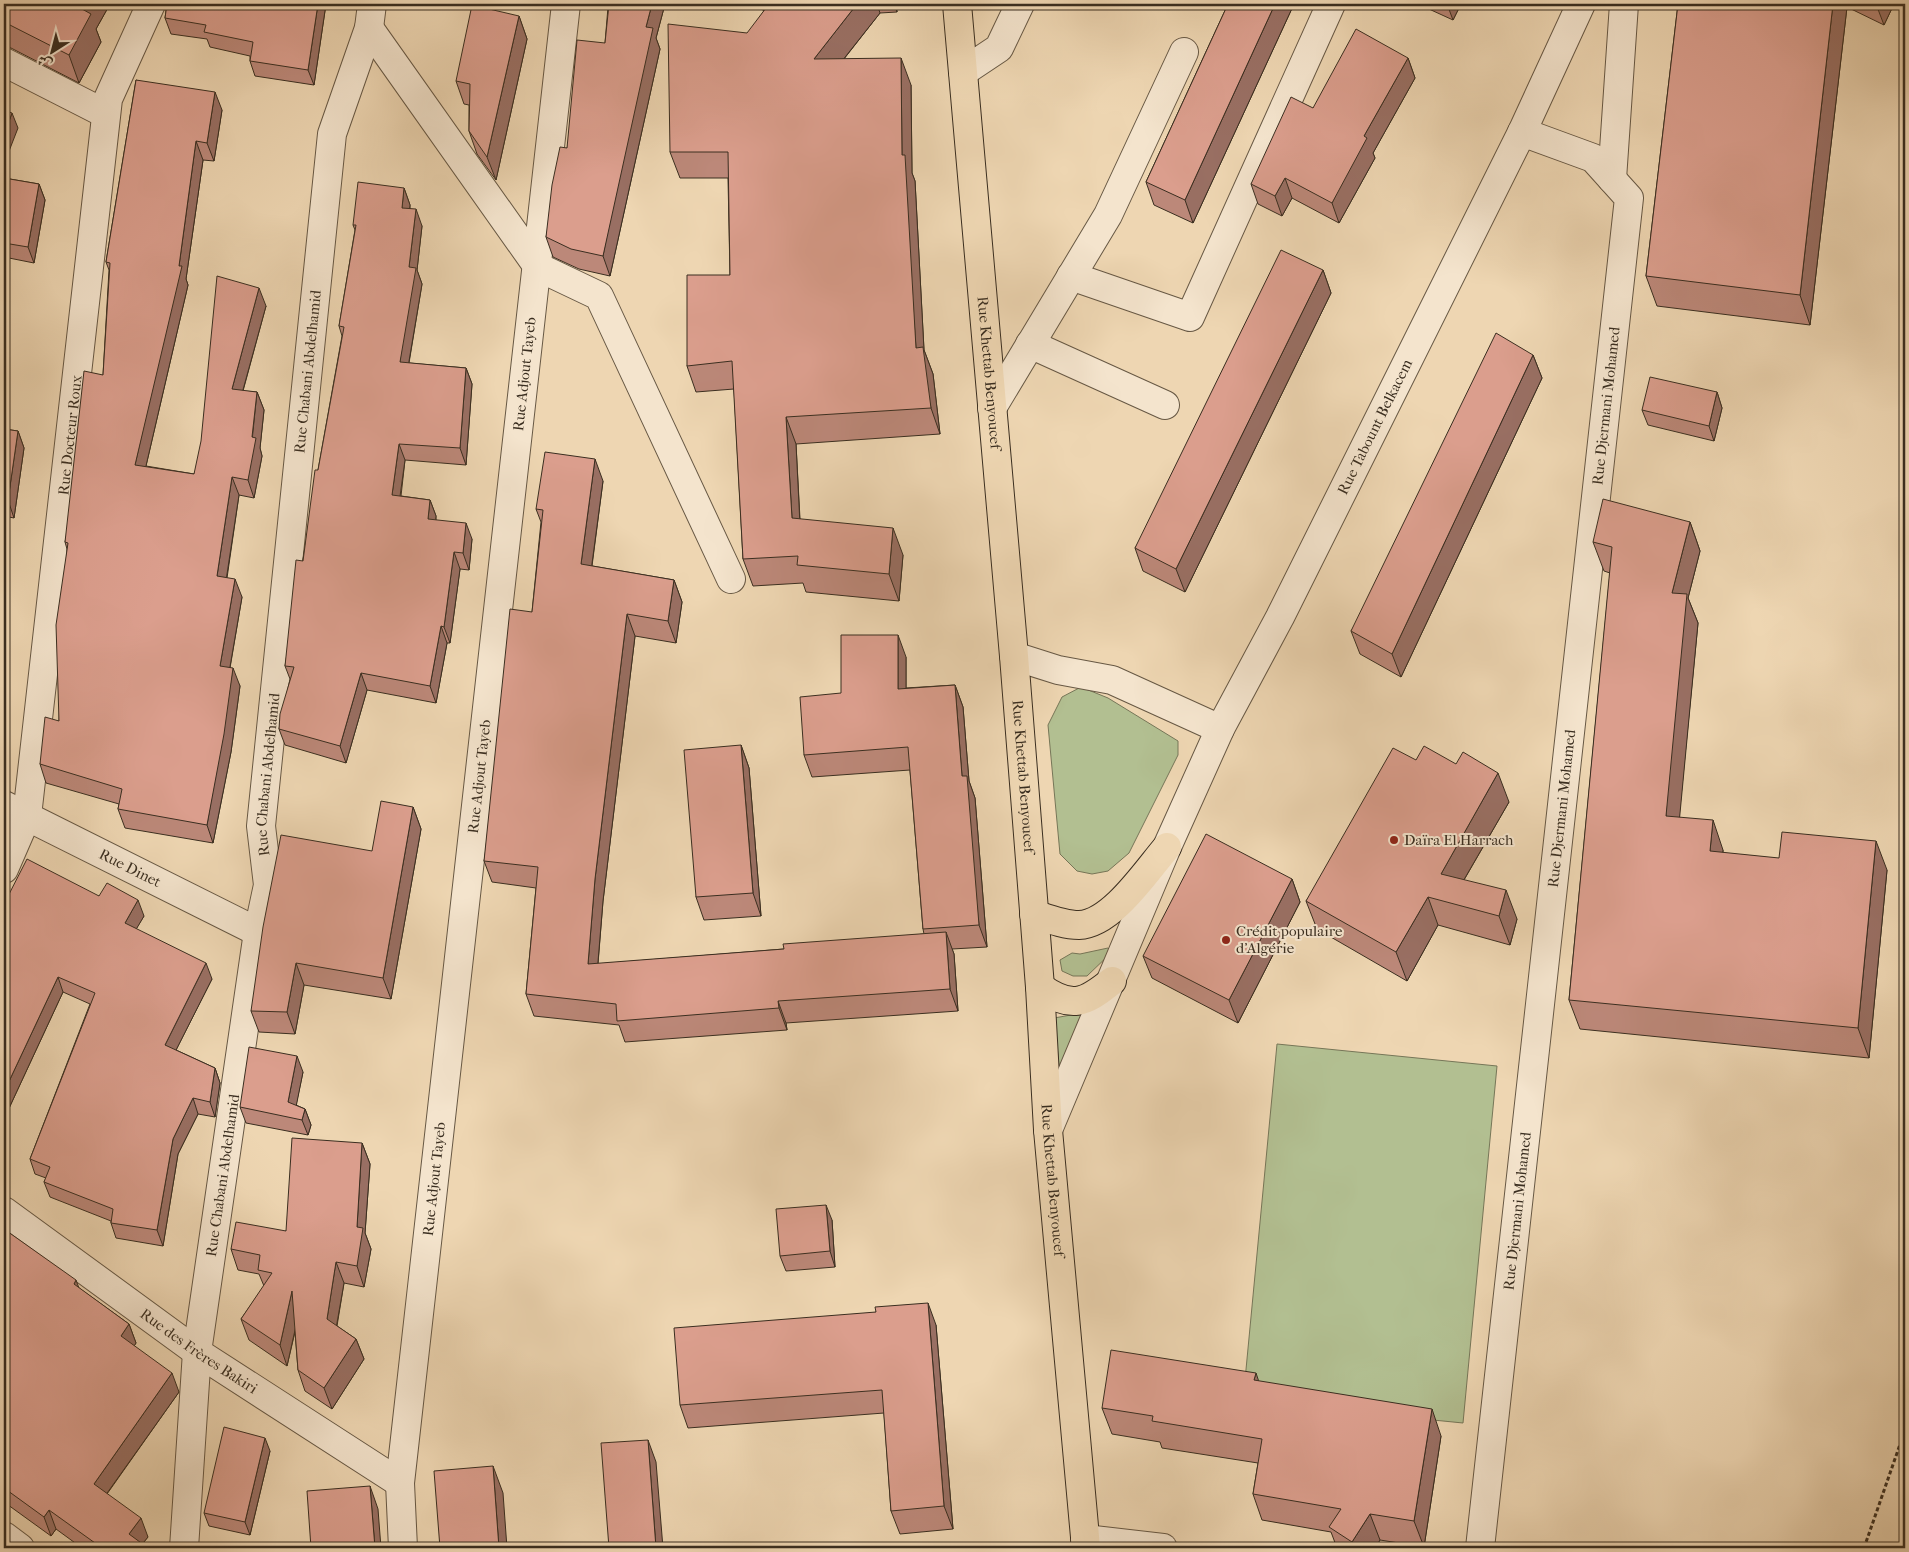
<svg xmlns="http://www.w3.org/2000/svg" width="1909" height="1552" font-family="'IM FELL French Canon',Amiri,serif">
  <rect width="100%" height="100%" fill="#eed6b2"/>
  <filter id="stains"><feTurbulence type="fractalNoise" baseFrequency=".004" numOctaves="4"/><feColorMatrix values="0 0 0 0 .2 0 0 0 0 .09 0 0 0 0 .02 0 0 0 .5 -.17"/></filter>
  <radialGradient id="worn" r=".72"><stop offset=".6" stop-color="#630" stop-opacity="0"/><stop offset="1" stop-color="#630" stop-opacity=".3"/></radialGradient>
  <path fill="#b2bf91" stroke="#767658" d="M 1081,687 L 1108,698 L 1178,741 L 1178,755 L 1129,853 L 1108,871 L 1092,874 L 1077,871 L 1060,854 L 1048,725 L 1062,697 Z
    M 1108,948 L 1112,952 L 1087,976 L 1073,976 L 1062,971 L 1060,960 L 1072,953 L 1080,954 Z
    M 1088,1012 L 1061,1084 L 1054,1018 Z
    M 1277,1044 L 1497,1066 L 1463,1423 L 1243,1401 Z"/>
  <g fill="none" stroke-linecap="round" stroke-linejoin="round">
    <g stroke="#675844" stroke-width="30">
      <g id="minor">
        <path d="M 369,28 L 538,267 L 599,296 L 731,579"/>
        <path d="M 4,62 L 106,114"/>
        <path d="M 963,72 L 999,48 L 1020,4"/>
        <path d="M 1612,179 L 1624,4"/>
        <path d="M 1071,276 L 1190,317 L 1331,4"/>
        <path d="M 1030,344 L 1165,405"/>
        <path d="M 992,408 L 1108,215 L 1184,52"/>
        <path d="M 1014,656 L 1058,670 L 1112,680 L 1220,729"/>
        <path id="s1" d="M 4,805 L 258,932"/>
        <path id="s2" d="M 4,869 L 27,816 L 108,99 L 151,4"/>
        <path id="s3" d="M 1048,1130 L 1167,847 L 1220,729 L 1280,617 L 1522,132 L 1581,4"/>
        <path id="s4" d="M 4,1211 L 197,1352 L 400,1483"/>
        <path d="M 4,1536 L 20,1548"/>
        <path d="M 1085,1539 L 1163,1548"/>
        <path id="s5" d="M 184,1548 L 197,1352 L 258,932 L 268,885 L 261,826 L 332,134 L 369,28 L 372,4"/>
        <path id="s6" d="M 403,1548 L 400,1483 L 566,4"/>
        <path id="s7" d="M 1480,1548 L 1629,198 L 1593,158 L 1522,132"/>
      </g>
    </g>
    <g stroke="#3a2e20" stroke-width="30">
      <g id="major">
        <path id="s8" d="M 957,4 L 1014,656 L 1040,987 L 1048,1130 L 1086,1548"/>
        <path d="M 1034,914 C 1049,919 1064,925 1079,925 C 1112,924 1147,870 1167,847"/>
        <path d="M 1040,987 C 1071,1009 1084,1004 1112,981"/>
      </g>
    </g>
    <path stroke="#3a2e20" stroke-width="3" stroke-dasharray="4 2.5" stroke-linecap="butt" d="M 1864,1548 L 1905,1430"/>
    <use href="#minor" stroke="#f4e4cd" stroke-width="28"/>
    <use href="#major" stroke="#eed6b2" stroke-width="28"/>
  </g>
  <path fill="#bc8879" stroke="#3a2e20" d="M 4,4 L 110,4 L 96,29 L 101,42 L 79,83 L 11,48 L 4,47 Z
    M 167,4 L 326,4 L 314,85 L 255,76 L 250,61 L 250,56 L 210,47 L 207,39 L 171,34 L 165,18 Z
    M 597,4 L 665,4 L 656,38 L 660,49 L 610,276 L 579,269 L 553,257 L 546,237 L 567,148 L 605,43 L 608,7 Z
    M 758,4 L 848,4 L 853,8 L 853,4 L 896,4 L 897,12 L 880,13 L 844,59 L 911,85 L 912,173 L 915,181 L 924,350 L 933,374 L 940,434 L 796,444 L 800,519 L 903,555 L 899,601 L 806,592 L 803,583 L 753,586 L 743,559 L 734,389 L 696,392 L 687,366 L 730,275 L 728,178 L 680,178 L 670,152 L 764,11 L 759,7 Z
    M 1228,4 L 1294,4 L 1193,223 L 1154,205 L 1146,182 Z
    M 1418,4 L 1461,4 L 1453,20 Z
    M 1678,4 L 1894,4 L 1884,25 L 1847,7 L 1810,325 L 1657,306 L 1646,276 Z
    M 519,16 L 527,39 L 496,180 L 477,154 L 469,131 L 469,105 L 464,104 L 456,81 Z
    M 1408,58 L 1415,78 L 1373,153 L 1375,158 L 1339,223 L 1292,198 L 1282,216 L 1258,204 L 1251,184 L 1313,108 Z
    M 136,80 L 222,110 L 214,161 L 203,160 L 186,279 L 188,285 L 146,466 L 194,474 L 266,306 L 243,391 L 257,392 L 264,410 L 260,448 L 262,456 L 254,498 L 239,495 L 227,578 L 242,597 L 230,668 L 240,686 L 231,752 L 213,843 L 125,828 L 118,809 L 119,804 L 46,783 L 40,764 L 59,721 L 67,549 L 65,542 L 103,375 L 109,270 L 106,262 Z
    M 4,178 L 39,184 L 45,200 L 34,263 L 4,257 Z
    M 404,188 L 410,205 L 410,209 L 422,226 L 417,270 L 422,284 L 409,363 L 466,368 L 472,384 L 466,465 L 405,460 L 401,496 L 430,500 L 436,516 L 436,520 L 472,539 L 469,570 L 460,569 L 450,643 L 447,643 L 436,703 L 367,690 L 346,763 L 285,745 L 279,729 L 290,679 L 285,666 L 318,470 L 342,336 L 339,326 L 355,230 L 353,225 Z
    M 1323,270 L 1331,293 L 1185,592 L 1143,571 L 1135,548 Z
    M 1533,355 L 1542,378 L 1401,677 L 1360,654 L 1351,631 Z
    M 1717,392 L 1722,408 L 1714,441 L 1648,425 L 1642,410 Z
    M 4,429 L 18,431 L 24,448 L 14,518 L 4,516 Z
    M 603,481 L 592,566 L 674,580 L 682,602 L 676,643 L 635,636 L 603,901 L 598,964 L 784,949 L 924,934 L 923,929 L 910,770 L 812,777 L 804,755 L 841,693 L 906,657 L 906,688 L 955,685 L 963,707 L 969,781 L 975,798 L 987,947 L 952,949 L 954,954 L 958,1011 L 786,1023 L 787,1030 L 625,1042 L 619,1025 L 534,1016 L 526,994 L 536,888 L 492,882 L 484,861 L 532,612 L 541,522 L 536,509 Z
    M 1690,522 L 1700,551 L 1688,598 L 1698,623 L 1679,817 L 1723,850 L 1723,853 L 1887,870 L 1869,1058 L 1580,1029 L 1569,1000 L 1610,573 L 1604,571 L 1593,542 Z
    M 741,745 L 749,768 L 761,916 L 704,920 L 696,897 Z
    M 1416,760 L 1509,802 L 1464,880 L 1517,919 L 1510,945 L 1438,925 L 1407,981 L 1317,929 L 1306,901 Z
    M 413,807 L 421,829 L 391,999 L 304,985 L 295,1034 L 259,1032 L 251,1011 L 372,851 Z
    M 1292,879 L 1300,902 L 1238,1023 L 1152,978 L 1143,956 Z
    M 99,896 L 144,916 L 136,929 L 212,979 L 176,1050 L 215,1068 L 220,1083 L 215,1117 L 198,1114 L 178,1154 L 163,1246 L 116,1238 L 111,1223 L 111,1221 L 50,1197 L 44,1182 L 46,1178 L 35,1174 L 30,1159 L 90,1004 L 63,992 L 4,1119 L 4,904 Z
    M 303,1072 L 296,1105 L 305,1109 L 311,1125 L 308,1135 L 246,1123 L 240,1107 Z
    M 362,1143 L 370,1164 L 365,1233 L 371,1249 L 364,1287 L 344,1283 L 337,1326 L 356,1339 L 364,1359 L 332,1409 L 305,1391 L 298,1370 L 295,1332 L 287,1366 L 249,1340 L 241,1319 L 264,1286 L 259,1274 L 238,1270 L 231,1249 L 286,1231 Z
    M 832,1220 L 835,1267 L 786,1271 L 780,1256 Z
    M 4,1229 L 79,1288 L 129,1324 L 136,1343 L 134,1346 L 179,1392 L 107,1494 L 148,1537 L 142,1544 L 148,1548 L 82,1548 L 56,1529 L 51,1536 L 4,1502 Z
    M 876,1312 L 936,1325 L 953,1529 L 900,1534 L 891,1511 L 884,1413 L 688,1428 L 680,1405 Z
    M 1258,1381 L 1441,1436 L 1424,1547 L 1380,1540 L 1375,1548 L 1337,1548 L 1331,1532 L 1262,1520 L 1253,1494 L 1258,1463 L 1162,1448 L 1160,1442 L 1112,1434 L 1102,1408 Z
    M 270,1451 L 250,1535 L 209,1526 L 204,1513 Z"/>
  <path fill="#996f63" stroke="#3a2e20" d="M 85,4 L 110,4 L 96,29 L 101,42 L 79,83 L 69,55 L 82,9 Z
    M 318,4 L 326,4 L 314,85 L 308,70 Z
    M 652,4 L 665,4 L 656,38 L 660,49 L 610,276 L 603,256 L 646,27 Z
    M 857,4 L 877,4 L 880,13 L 823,85 L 814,59 Z
    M 894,4 L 896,4 L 897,12 Z
    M 1275,4 L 1294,4 L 1193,223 L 1185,200 Z
    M 1447,4 L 1461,4 L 1453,20 Z
    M 1833,4 L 1846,4 L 1847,7 L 1810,325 L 1800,295 Z
    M 1876,4 L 1894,4 L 1884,25 Z
    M 519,16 L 527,39 L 496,180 L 487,157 Z
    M 901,58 L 911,85 L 912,173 L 915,181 L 924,350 L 933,374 L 940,434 L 931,408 L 916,348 L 902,155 Z
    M 1408,58 L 1415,78 L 1373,153 L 1375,158 L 1339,223 L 1332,203 L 1364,136 Z
    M 215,92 L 222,110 L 214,161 L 207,143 Z
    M 12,113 L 18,128 L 4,164 L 4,135 Z
    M 196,141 L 203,160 L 186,279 L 188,285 L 142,483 L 135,465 L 179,266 Z
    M 1285,178 L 1292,198 L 1282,216 L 1275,196 Z
    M 39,184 L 45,200 L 34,263 L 28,247 Z
    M 404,188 L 410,205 L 408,224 L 402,208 Z
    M 416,209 L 422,226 L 417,270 L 422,284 L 406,379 L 400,362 L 409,267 Z
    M 1323,270 L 1331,293 L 1185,592 L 1176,569 Z
    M 259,288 L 266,306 L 238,408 L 232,389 Z
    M 1533,355 L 1542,378 L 1401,677 L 1392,654 Z
    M 466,368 L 472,384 L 466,465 L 460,448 Z
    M 257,392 L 264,410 L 260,448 L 262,456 L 254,498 L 248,480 Z
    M 1717,392 L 1722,408 L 1714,441 L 1709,426 Z
    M 786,417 L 796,444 L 801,545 L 792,518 Z
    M 18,431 L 24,448 L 14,518 L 8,500 Z
    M 399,444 L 405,460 L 398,511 L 392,495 Z
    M 595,459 L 603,481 L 589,586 L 581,564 Z
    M 232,477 L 239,495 L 224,594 L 217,576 Z
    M 430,500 L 436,516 L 434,536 L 428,519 Z
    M 1690,522 L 1700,551 L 1688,598 L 1698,623 L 1677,845 L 1666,816 L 1672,593 Z
    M 466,523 L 472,539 L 469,570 L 463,553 Z
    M 893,528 L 903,555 L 899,601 L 889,574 Z
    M 454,552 L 460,569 L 450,643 L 444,627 Z
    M 235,579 L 242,597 L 227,684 L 220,666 Z
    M 674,580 L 682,602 L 676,643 L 668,621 Z
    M 627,614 L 635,636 L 603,901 L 596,986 L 588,964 L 595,879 Z
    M 441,626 L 447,643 L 436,703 L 430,686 Z
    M 898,635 L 906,657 L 906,711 L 898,689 Z
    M 233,668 L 240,686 L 231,752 L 213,843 L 207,825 Z
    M 361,673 L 367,690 L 346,763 L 340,746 Z
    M 955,685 L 963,707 L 969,781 L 975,798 L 987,947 L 979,925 L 962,776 Z
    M 741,745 L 749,768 L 761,916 L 753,893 Z
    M 1498,773 L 1509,802 L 1451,902 L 1441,874 Z
    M 413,807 L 421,829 L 391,999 L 383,978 Z
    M 1713,820 L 1723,850 L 1720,881 L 1710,851 Z
    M 1876,841 L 1887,870 L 1869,1058 L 1858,1028 Z
    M 1292,879 L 1300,902 L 1238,1023 L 1229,1000 Z
    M 1506,890 L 1517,919 L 1510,945 L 1499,916 Z
    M 1428,897 L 1438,925 L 1407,981 L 1396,952 Z
    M 138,900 L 144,916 L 131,938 L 125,923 Z
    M 946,932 L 954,954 L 958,1011 L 950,989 Z
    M 206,963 L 212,979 L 171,1060 L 165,1045 Z
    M 296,963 L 304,985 L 295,1034 L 287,1012 Z
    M 58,977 L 63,992 L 4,1119 L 4,1092 Z
    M 778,1001 L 786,1023 L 787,1030 L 779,1008 Z
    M 297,1056 L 303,1072 L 294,1117 L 288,1102 Z
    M 215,1068 L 220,1083 L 215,1117 L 210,1102 Z
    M 193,1098 L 198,1114 L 178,1154 L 163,1246 L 157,1230 L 173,1139 Z
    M 305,1109 L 311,1125 L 308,1135 L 302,1120 Z
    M 362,1143 L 370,1164 L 365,1233 L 371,1249 L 364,1287 L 357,1266 L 357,1227 Z
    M 826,1205 L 832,1220 L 835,1267 L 830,1251 Z
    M 336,1262 L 344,1283 L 334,1340 L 327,1319 Z
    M 76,1280 L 83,1299 L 74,1284 Z
    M 292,1291 L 299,1312 L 287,1366 L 280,1345 Z
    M 928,1303 L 936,1325 L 953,1529 L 944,1506 Z
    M 129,1324 L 136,1343 L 128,1355 L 121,1336 Z
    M 356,1339 L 364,1359 L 332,1409 L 324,1388 Z
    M 172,1373 L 179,1392 L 100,1503 L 94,1484 Z
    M 1256,1373 L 1265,1400 L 1254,1380 Z
    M 1432,1409 L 1441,1436 L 1424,1547 L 1414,1521 Z
    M 265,1438 L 270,1451 L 250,1535 L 245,1522 Z
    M 648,1440 L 656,1462 L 663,1548 L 656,1548 Z
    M 493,1466 L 503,1493 L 507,1548 L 499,1548 Z
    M 370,1486 L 378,1509 L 381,1548 L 375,1548 Z
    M 49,1510 L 56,1529 L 51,1536 L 44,1517 Z
    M 1370,1514 L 1380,1540 L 1375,1548 L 1355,1548 L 1352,1542 Z
    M 141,1518 L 148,1537 L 139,1548 L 129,1534 Z"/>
  <path fill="#db9e8d" stroke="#3a2e20" d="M 4,4 L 85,4 L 82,9 L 91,14 L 69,55 L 4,22 Z
    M 167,4 L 318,4 L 308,70 L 250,61 L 253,42 L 204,32 L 206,25 L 165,18 Z
    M 609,4 L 652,4 L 646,27 L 653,28 L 603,256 L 571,249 L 546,237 L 552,185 L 560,147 L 567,148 L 577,40 L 605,43 Z
    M 769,4 L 848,4 L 853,8 L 853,4 L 857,4 L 814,59 L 901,58 L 902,155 L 905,155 L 916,348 L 923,347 L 931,408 L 786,417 L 792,518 L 893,528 L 889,574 L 797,565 L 798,556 L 743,559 L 732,361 L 687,366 L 687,275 L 730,275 L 728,152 L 670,152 L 668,24 L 747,33 Z
    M 1228,4 L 1275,4 L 1185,200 L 1146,182 Z
    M 1678,4 L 1833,4 L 1800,295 L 1646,276 Z
    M 472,5 L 519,16 L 487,157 L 469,131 L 470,84 L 456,81 Z
    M 1356,29 L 1408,58 L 1364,136 L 1367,138 L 1332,203 L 1285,178 L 1275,196 L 1251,184 L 1291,97 L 1313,108 Z
    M 136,80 L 215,92 L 207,143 L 196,141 L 179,266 L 182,266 L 135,465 L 194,474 L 201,441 L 217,276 L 259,288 L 232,389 L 257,392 L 252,437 L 256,438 L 248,480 L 232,477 L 217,576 L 235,579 L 220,666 L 233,668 L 224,734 L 207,825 L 118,809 L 122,789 L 40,764 L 45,717 L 59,721 L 56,625 L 68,543 L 65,542 L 84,371 L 103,375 L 110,263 L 106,262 Z
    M 4,110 L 12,113 L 4,135 Z
    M 4,178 L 39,184 L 28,247 L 4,243 Z
    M 358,182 L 404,188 L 402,208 L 416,209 L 409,267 L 416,268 L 400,362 L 466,368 L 460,448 L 399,444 L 392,495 L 430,500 L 428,519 L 466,523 L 463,553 L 454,552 L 444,627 L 441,626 L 430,686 L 361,673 L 340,746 L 279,729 L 280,714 L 294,667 L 285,666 L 296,560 L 303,561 L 315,470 L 318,470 L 344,327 L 339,326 L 356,225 L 353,225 Z
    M 1281,250 L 1323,270 L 1176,569 L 1135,548 Z
    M 1496,333 L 1533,355 L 1392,654 L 1351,631 Z
    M 1650,377 L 1717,392 L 1709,426 L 1642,410 Z
    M 4,429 L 18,431 L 8,500 L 4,500 Z
    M 545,452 L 595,459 L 581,564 L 674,580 L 668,621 L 627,614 L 595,879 L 588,964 L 784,949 L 783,944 L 946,932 L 950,989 L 778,1001 L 779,1008 L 617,1021 L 616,1004 L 526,994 L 538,867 L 484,861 L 510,609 L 532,612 L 543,510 L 536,509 Z
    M 1603,499 L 1690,522 L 1672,593 L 1687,594 L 1666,816 L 1713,820 L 1710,851 L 1779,858 L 1782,832 L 1876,841 L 1858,1028 L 1569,1000 L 1612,547 L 1593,542 Z
    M 841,635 L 898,635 L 898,689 L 955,685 L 962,776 L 967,776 L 979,925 L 923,929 L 908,747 L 804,755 L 800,697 L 841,693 Z
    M 741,745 L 753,893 L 696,897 L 684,750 Z
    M 1424,746 L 1456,764 L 1463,752 L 1498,773 L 1441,874 L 1506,890 L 1499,916 L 1428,897 L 1396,952 L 1306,901 L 1393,748 L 1416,760 Z
    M 381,801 L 413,807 L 383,978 L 296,963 L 287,1012 L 251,1011 L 263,927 L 281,835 L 372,851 Z
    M 1206,834 L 1292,879 L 1229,1000 L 1143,956 Z
    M 27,859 L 99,896 L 107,883 L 138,900 L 125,923 L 206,963 L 165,1045 L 215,1068 L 210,1102 L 193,1098 L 173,1139 L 157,1230 L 111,1223 L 113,1209 L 44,1182 L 50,1167 L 30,1159 L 95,993 L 58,977 L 4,1092 L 4,904 Z
    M 249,1047 L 297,1056 L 288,1102 L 305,1109 L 302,1120 L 240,1107 Z
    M 292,1138 L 362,1143 L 357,1227 L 363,1228 L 357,1266 L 336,1262 L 327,1319 L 356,1339 L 324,1388 L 298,1370 L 292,1291 L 280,1345 L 241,1319 L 272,1273 L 258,1270 L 260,1255 L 231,1249 L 236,1222 L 286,1231 Z
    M 826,1205 L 830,1251 L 780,1256 L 776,1209 Z
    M 4,1229 L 76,1280 L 74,1284 L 129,1324 L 121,1336 L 172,1373 L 94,1484 L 141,1518 L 129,1534 L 148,1548 L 102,1548 L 49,1510 L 44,1517 L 4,1488 Z
    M 928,1303 L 944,1506 L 891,1511 L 882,1390 L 680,1405 L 674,1328 L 876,1312 L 875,1307 Z
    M 1111,1350 L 1256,1373 L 1254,1380 L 1432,1409 L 1414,1521 L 1370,1514 L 1352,1542 L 1329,1527 L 1341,1509 L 1253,1494 L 1262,1439 L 1152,1421 L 1153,1416 L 1102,1408 Z
    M 224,1427 L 265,1438 L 245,1522 L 204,1513 Z
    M 648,1440 L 656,1548 L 609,1548 L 601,1443 Z
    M 493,1466 L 499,1548 L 454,1548 L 454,1547 L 440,1548 L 434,1471 Z
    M 370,1486 L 375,1548 L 311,1548 L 307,1491 Z"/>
  <g fill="#8f2418" stroke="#f4e4cd" stroke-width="2">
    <circle cx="1394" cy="840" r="5"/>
    <circle cx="1226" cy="940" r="5"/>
  </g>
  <g text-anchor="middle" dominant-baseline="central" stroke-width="4" stroke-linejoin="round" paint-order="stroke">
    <g font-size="15" fill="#3a2e20" stroke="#f4e4cd">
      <text stroke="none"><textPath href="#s5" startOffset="1185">Rue Chabani Abdelhamid</textPath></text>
      <text stroke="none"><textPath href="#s8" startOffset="370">Rue Khettab Benyoucef</textPath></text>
      <text stroke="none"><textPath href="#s6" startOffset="1181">Rue Adjout Tayeb</textPath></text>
      <text stroke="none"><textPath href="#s7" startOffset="1149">Rue Djermani Mohamed</textPath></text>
      <text stroke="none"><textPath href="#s3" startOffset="776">Rue Tabount Belkacem</textPath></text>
      <text stroke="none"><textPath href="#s2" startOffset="441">Rue Docteur Roux</textPath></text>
      <text stroke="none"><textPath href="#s5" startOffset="780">Rue Chabani Abdelhamid</textPath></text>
      <text stroke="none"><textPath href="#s6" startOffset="776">Rue Adjout Tayeb</textPath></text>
      <text stroke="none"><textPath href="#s8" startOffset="775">Rue Khettab Benyoucef</textPath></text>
      <text stroke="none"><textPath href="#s7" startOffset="744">Rue Djermani Mohamed</textPath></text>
      <text stroke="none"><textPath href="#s1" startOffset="141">Rue Dinet</textPath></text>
      <text stroke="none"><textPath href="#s5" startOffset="375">Rue Chabani Abdelhamid</textPath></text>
      <text stroke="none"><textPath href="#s6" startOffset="371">Rue Adjout Tayeb</textPath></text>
      <text stroke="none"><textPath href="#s8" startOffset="1180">Rue Khettab Benyoucef</textPath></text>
      <text stroke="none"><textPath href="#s7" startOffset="339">Rue Djermani Mohamed</textPath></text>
      <text stroke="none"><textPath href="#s4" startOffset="240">Rue des Frères Bakiri</textPath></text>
    </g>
    <g font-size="15" fill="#3a2e20" stroke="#f4e4cd" text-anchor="start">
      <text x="1404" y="840">Daïra El Harrach</text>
      <text x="1236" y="931">Crédit populaire<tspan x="1236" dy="17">d'Algérie</tspan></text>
    </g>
  </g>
  <rect width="1909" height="1552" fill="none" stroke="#eed6b2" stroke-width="20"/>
  <rect x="5" y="5" width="1899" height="1542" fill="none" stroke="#3a2e20" stroke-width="2.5"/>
  <rect x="10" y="10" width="1889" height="1532" fill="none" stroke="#3a2e20"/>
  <g transform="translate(52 52) rotate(216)" stroke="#f4e4cd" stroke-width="4" paint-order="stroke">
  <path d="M0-4L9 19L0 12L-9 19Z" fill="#3a2e20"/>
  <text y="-8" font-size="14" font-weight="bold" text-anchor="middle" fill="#3a2e20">ش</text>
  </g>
  <rect width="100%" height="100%" filter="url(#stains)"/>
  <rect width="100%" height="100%" fill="url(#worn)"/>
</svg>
